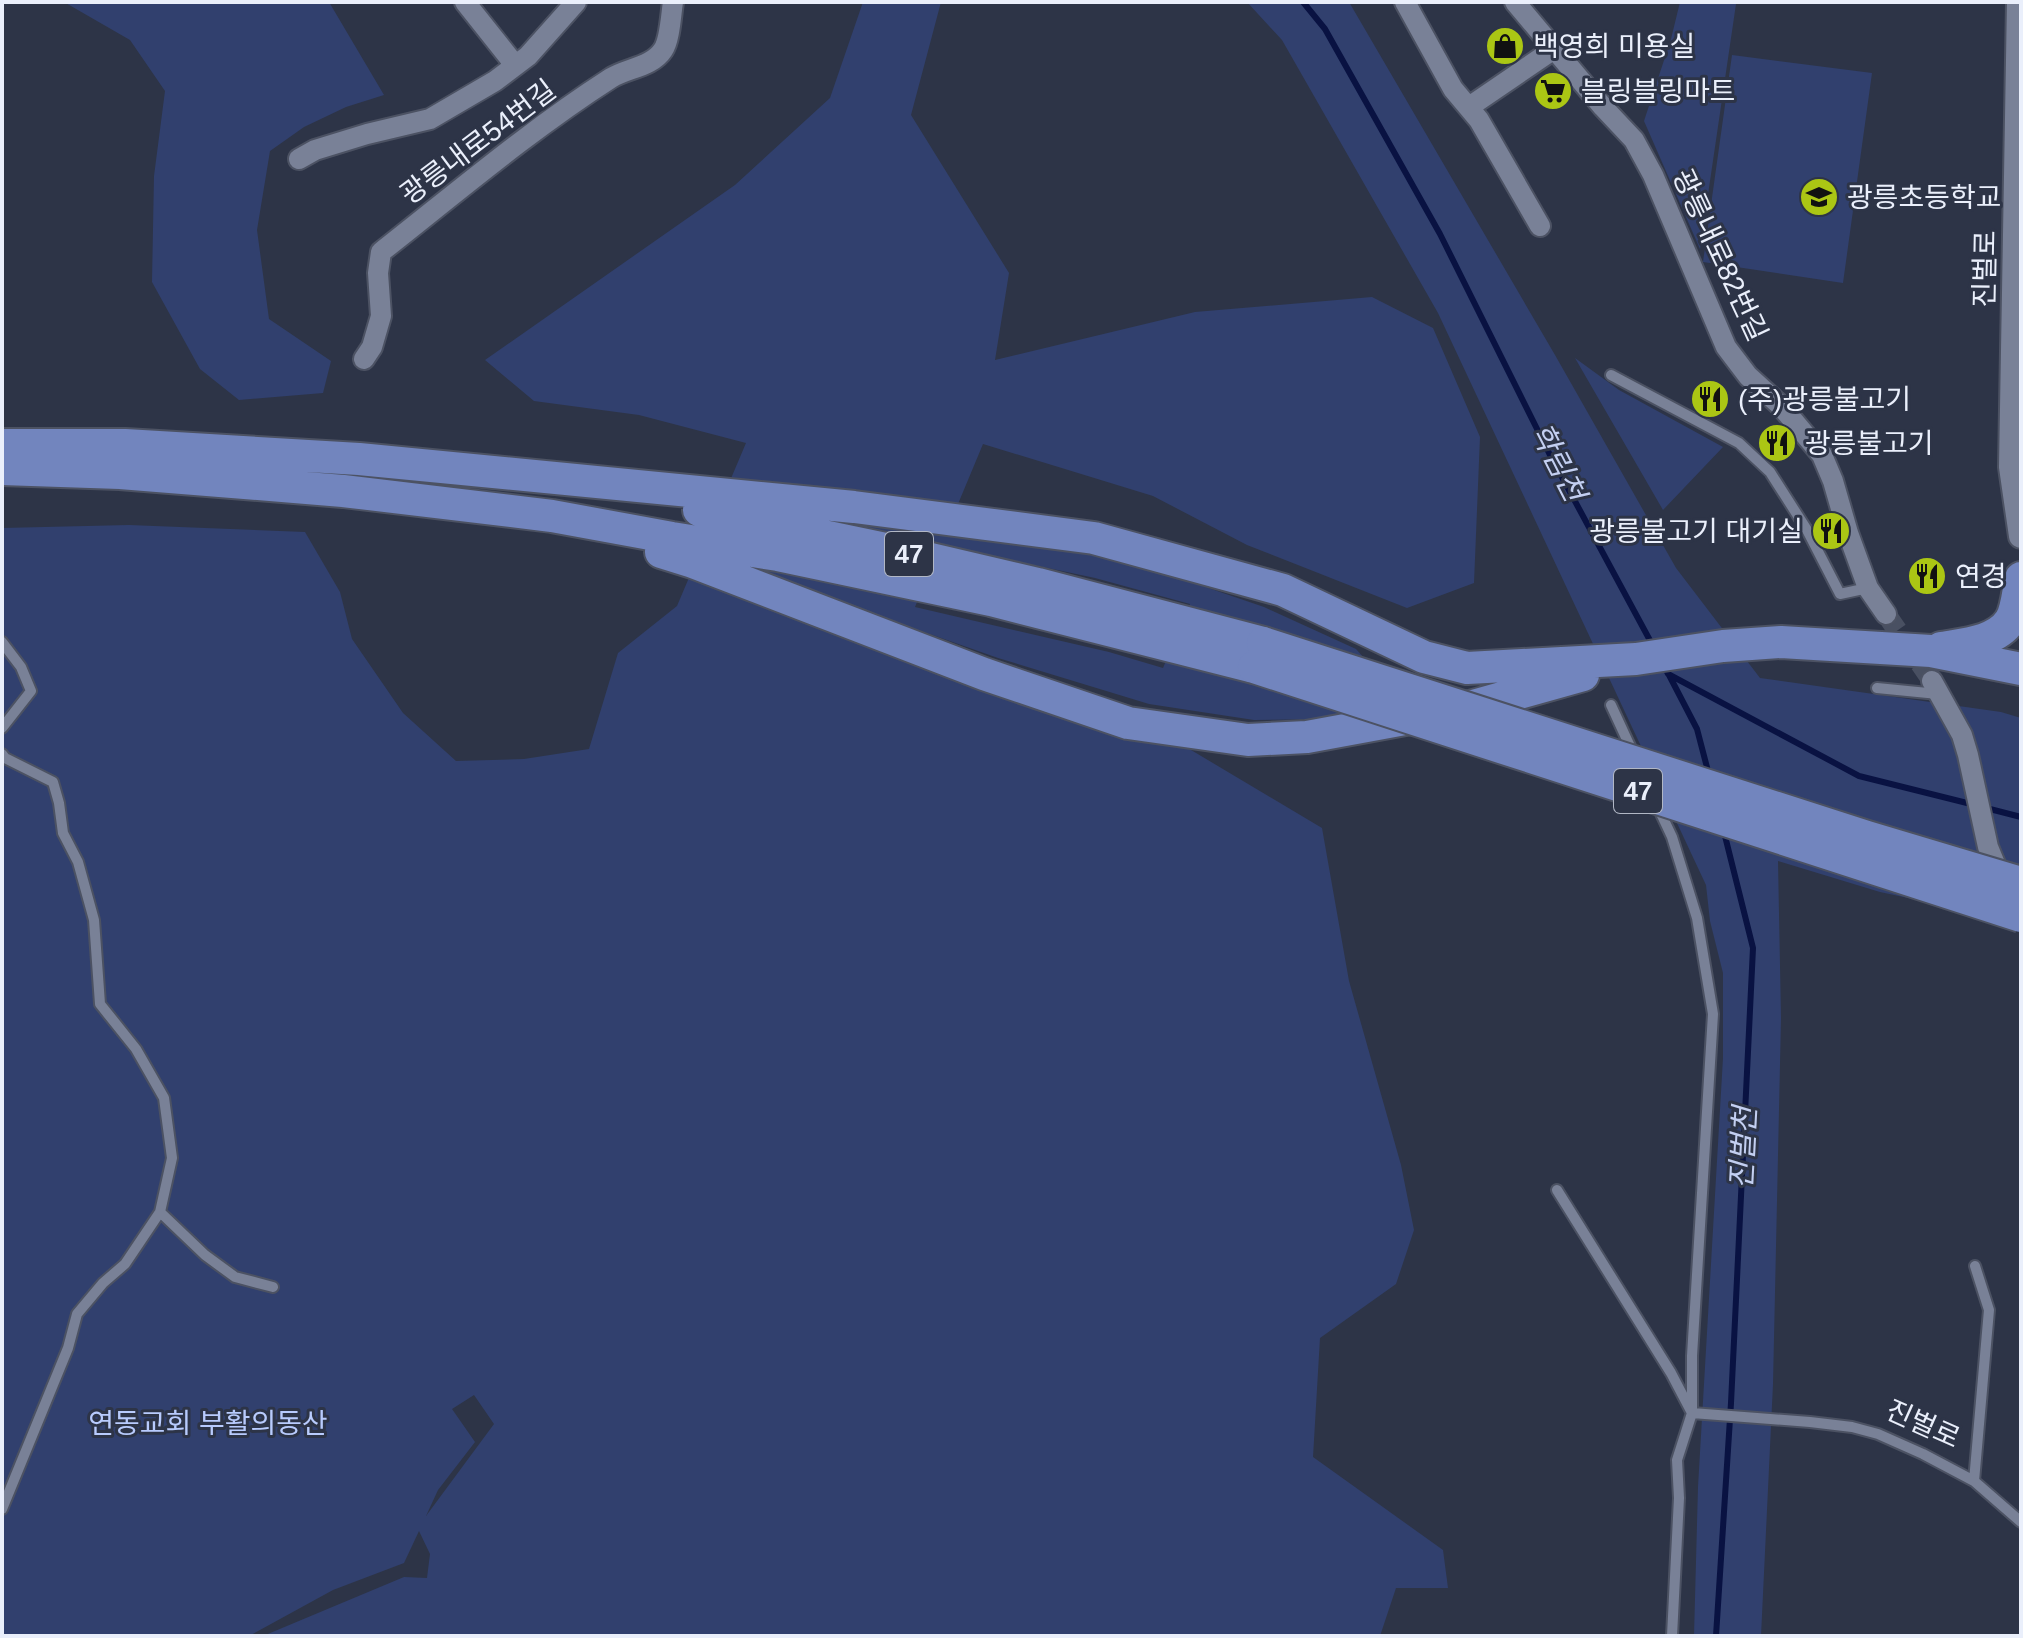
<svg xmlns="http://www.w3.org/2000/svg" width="2023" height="1638" font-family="Helvetica,'Noto Sans KR',sans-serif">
  <rect width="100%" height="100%" fill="#2d3447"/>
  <path fill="#31406e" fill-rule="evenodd" d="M 64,2 L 329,2 L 384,95 L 346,107 L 304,127 L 270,151 L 257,230 L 269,319 L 331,361 L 323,393 L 239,400 L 200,369 L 152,282 L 154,176 L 165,91 L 130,40 Z
    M 863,2 L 941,2 L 911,115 L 1009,273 L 995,360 L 1195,312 L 1372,297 L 1433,328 L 1480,437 L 1474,583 L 1407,608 L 1247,545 L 1153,496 L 983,444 L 948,528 L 1109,554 L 1264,607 L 1356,649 L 1399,697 L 1333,719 L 1254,720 L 1149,704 L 998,658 L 907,626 L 902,637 L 1186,747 L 1322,828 L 1349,981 L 1401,1165 L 1414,1230 L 1396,1284 L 1320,1338 L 1313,1457 L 1443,1550 L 1448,1588 L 1396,1588 L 1380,1636 L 263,1636 L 404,1577 L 427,1578 L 430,1554 L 419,1531 L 404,1563 L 333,1590 L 249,1636 L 2,1636 L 2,528 L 129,525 L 305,532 L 340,592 L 352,639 L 403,713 L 456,761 L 524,759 L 589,749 L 618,653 L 677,606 L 746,443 L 639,415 L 534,401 L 485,360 L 735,185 L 830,98 ZM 940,545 L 1095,578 L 1190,604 L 1163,668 L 1109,652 L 915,607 ZM 474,1395 L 494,1424 L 426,1516 L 438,1490 L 475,1442 L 452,1409 Z
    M 1247,2 L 1349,2 L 1555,355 L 1676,568 L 1760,678 L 2001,712 L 2021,718 L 2021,922 L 1880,892 L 1778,861 L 1781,1018 L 1773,1384 L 1761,1636 L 1694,1636 L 1698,1487 L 1723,1058 L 1723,973 L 1710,921 L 1706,885 L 1438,313 L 1282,40 Z
    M 1680,2 L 1730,2 L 1736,4 L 1700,249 L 1644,121 L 1671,39 Z
    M 1732,55 L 1872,73 L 1843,283 L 1703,262 Z
    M 1575,358 L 1619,390 L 1723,447 L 1663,510 Z"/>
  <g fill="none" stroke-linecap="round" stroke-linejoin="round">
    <path stroke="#091242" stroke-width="6" d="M 1303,2 L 1325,29 L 1440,234 L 1549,453 L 1653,646
      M 1664,666 L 1668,674 L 1859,776 L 1975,805
      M 1669,675 L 1697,729 L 1709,775
      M 1986,808 L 2021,817
      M 1716,1636 L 1731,1403 L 1753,948 L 1724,832"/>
    <path stroke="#495062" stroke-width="20" stroke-dasharray="20 10" stroke-linecap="butt" d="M 1886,614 L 1932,681"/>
    <g stroke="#4c5263" stroke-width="14">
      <path id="service" d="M 1611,375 L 1739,443 L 1770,472 L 1807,530 L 1840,594 L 1868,588
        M 2,642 L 21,667 L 31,691 L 2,728
        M 1877,688 L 1938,694
        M 1611,705 L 1634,755
        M 2,754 L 5,758 L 53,782 L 59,803 L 63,833 L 78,862 L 94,920 L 100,1004 L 136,1049 L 164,1098 L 172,1158 L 160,1212 L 125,1264 L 103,1283 L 77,1314 L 68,1348 L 2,1509
        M 1657,805 L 1672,837 L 1697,918 L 1713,1014 L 1692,1356 L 1692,1413 L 1677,1460 L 1679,1498 L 1672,1636
        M 1557,1190 L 1671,1373 L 1692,1413 L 1810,1422 L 1852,1427 L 1878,1434 L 1923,1454 L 1974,1481 L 2021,1522
        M 160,1212 L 205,1255 L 235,1277 L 273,1287
        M 1974,1481 L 1989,1310 L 1975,1266"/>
    </g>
    <g stroke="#4c5263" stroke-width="24">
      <path id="minor" d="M 465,2 L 515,65
        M 1405,2 L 1453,89 L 1479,120 L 1540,226
        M 1515,2 L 1603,107 L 1634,140 L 1653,175 L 1726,347 L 1748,376 L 1781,406 L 1822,455 L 1833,481 L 1848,533 L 1868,588 L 1886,614
        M 1469,107 L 1554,49
        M 299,159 L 315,150 L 367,134 L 430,119 L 495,81 L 528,56 L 576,2
        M 364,359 L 372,347 L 381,316 L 378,273 L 381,252 C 456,193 530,130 611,78 C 627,68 652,67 663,50 C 670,40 671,14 673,2
        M 1932,681 L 1962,735 L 1968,755 L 1988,847 L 2002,881"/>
    </g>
    <g stroke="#4c5263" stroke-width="28">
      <path id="tertiary" d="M 2019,2 L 2011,467 L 2021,536"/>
    </g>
    <g stroke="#4c5263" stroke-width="36">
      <path id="trunk" d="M 2,445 L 125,445 L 359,459 L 854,507 L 1094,538 L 1283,590 L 1424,657 L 1467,668 L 1636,659 L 1723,646 L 1781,642 L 1931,651 L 2021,669
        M 2,469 L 120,473 L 343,491 L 552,516 L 672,538 L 778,555 L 991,600 L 1254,667
        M 699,510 L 914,555 L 1038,584 L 1263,643
        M 661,552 L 693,562 L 984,674 L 1128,723 L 1248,740 L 1307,737 L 1470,707 L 1583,675
        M 1941,648 C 1964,644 1996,642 2010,621 C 2017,610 2018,591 2021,578"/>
    </g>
    <use href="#service" stroke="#798197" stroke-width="10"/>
    <use href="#minor" stroke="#798197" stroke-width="20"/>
    <use href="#tertiary" stroke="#798197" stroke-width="24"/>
    <use href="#trunk" stroke="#7285be" stroke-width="32"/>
    <g stroke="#4c5263" stroke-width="36" stroke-linecap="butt">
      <path id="trunk-bridge" d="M 1263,643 L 1867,837 L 2021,883
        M 1254,667 L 2021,916"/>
    </g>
    <use href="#trunk-bridge" stroke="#7285be" stroke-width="32"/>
  </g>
  <defs>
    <g id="shop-disc" transform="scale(2)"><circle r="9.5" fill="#abc614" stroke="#2d3447"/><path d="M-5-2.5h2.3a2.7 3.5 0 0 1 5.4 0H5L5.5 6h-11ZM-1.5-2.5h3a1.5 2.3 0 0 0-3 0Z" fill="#111"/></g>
    <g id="supermarket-disc" transform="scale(2)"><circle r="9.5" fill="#abc614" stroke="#2d3447"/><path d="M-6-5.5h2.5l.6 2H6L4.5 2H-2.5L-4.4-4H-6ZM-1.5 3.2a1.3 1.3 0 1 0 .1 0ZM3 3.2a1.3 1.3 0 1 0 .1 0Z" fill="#111"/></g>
    <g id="school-disc" transform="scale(2)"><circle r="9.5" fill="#abc614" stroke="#2d3447"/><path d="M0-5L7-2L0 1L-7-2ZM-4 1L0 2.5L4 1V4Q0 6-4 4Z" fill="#111"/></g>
    <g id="restaurant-disc" transform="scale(2)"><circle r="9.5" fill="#abc614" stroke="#2d3447"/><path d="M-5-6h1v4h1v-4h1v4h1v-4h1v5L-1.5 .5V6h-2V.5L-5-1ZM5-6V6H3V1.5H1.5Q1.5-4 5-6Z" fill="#111"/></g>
  </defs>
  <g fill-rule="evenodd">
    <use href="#shop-disc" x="1505" y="46"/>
    <use href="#supermarket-disc" x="1553" y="91"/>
    <use href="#school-disc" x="1819" y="197"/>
    <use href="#restaurant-disc" x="1710" y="399"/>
    <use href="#restaurant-disc" x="1777" y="443"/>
    <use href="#restaurant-disc" x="1831" y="531"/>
    <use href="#restaurant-disc" x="1927" y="576"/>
  </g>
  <g text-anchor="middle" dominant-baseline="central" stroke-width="6" stroke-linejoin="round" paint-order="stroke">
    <g fill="#2d3447" stroke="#b1b7c5" stroke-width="2">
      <rect x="885" y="532" width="48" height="44" rx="6"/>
      <rect x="1614" y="769" width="48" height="44" rx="6"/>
    </g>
    <g font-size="26" font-weight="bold" fill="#eaeffb">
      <text x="909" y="554">47</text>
      <text x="1638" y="791">47</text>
    </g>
    <g font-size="28" fill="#eaeffb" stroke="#2d3447" text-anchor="start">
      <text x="1533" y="46">백영희 미용실</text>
      <text x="1581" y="91">블링블링마트</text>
      <text x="1847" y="197">광릉초등학교</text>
      <text x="1738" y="399">(주)광릉불고기</text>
      <text x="1805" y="443">광릉불고기</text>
      <text x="1803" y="531" text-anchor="end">광릉불고기 대기실</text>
      <text x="1955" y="576">연경</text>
    </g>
    <g font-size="28" fill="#eaeffb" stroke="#2d3447">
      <text transform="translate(478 142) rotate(-37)">광릉내로54번길</text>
      <text transform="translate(1720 255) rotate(65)">광릉내로82번길</text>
      <text transform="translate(1985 269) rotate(-89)">진벌로</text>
      <text transform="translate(1923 1424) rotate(24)">진벌로</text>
    </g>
    <g font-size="28" fill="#b8cbfd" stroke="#2d3447">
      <text x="208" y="1423">연동교회 부활의동산</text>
    </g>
    <g font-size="30" font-style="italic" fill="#c3cff1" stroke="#2d3447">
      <text transform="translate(1558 462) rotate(63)">학림천</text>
      <text transform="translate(1743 1148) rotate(-87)">진벌천</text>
    </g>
  </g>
  <rect width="2023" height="1638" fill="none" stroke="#eaeffb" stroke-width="8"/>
</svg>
